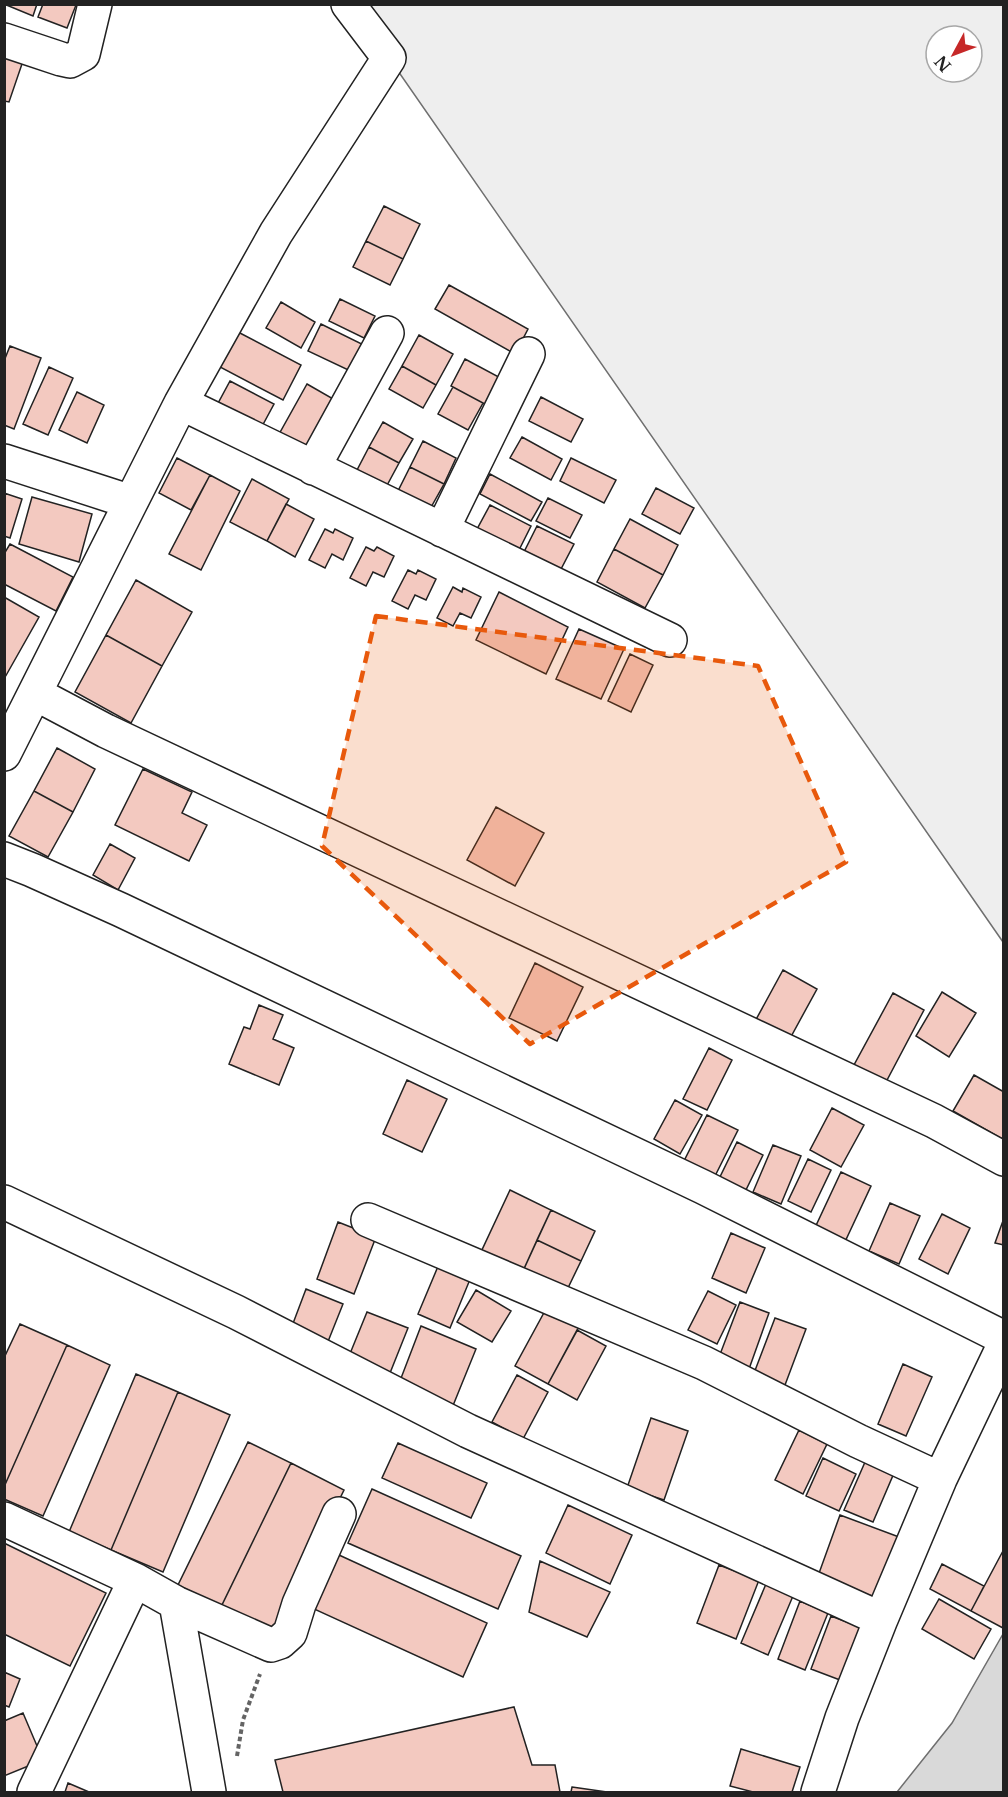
<svg xmlns="http://www.w3.org/2000/svg" width="1008" height="1797" font-family="'Libre Baskerville',serif">
  <rect width="100%" height="100%" fill="#fff"/>
  <path fill="#eee" stroke="#6f6f6f" stroke-width="1.5" fill-rule="evenodd" d="M 352,5 L 1003,5 L 1003,942 L 389,58 ZM 936,36 L 972,36 L 972,72 L 936,72 Z"/>
  <path fill="#d9d9d9" stroke="#6f6f6f" stroke-width="1.5" d="M 1003,1634 L 1003,1792 L 897,1792 L 952,1723 Z"/>
  <path fill="#f3c9c0" stroke="#222" stroke-width="1.5" d="M 4,4 L 37,4 L 33,16 Z
    M 43,4 L 76,5 L 67,28 L 38,17 Z
    M 4,54 L 23,61 L 9,102 L 4,101 Z
    M 384,206 L 420,224 L 403,259 L 366,241 Z
    M 366,241 L 403,259 L 390,285 L 353,267 Z
    M 449,285 L 528,329 L 515,354 L 435,309 Z
    M 340,299 L 375,316 L 364,338 L 329,321 Z
    M 281,302 L 315,322 L 301,348 L 266,328 Z
    M 321,324 L 374,350 L 361,376 L 308,351 Z
    M 238,332 L 301,365 L 283,400 L 220,367 Z
    M 419,335 L 453,354 L 436,385 L 402,366 Z
    M 10,346 L 41,358 L 14,429 L 4,425 L 4,361 Z
    M 465,359 L 510,383 L 496,410 L 451,386 Z
    M 402,366 L 436,385 L 423,408 L 389,389 Z
    M 49,367 L 73,378 L 48,435 L 23,424 Z
    M 230,381 L 274,404 L 260,430 L 216,407 Z
    M 307,384 L 335,400 L 307,452 L 278,436 Z
    M 453,387 L 483,403 L 468,430 L 438,414 Z
    M 77,392 L 104,405 L 87,443 L 59,430 Z
    M 541,397 L 583,419 L 571,442 L 529,421 Z
    M 383,422 L 413,439 L 399,463 L 369,447 Z
    M 522,437 L 562,459 L 551,480 L 510,458 Z
    M 423,441 L 456,458 L 444,484 L 410,467 Z
    M 369,447 L 399,463 L 385,489 L 356,472 Z
    M 177,458 L 210,475 L 191,510 L 159,493 Z
    M 571,458 L 616,480 L 604,503 L 560,481 Z
    M 410,467 L 444,484 L 430,509 L 397,493 Z
    M 490,474 L 542,502 L 531,521 L 480,494 Z
    M 210,475 L 240,491 L 201,570 L 169,554 Z
    M 252,479 L 289,499 L 267,541 L 230,522 Z
    M 656,488 L 694,508 L 680,534 L 642,514 Z
    M 4,493 L 22,499 L 10,538 L 4,536 Z
    M 32,497 L 92,514 L 79,562 L 19,544 Z
    M 548,498 L 582,515 L 570,538 L 536,521 Z
    M 286,504 L 314,519 L 295,557 L 267,541 Z
    M 490,505 L 531,526 L 518,552 L 476,531 Z
    M 630,519 L 678,545 L 663,575 L 614,549 Z
    M 537,526 L 574,544 L 560,571 L 524,552 Z
    M 325,529 L 333,533 L 335,529 L 353,538 L 343,560 L 332,554 L 325,568 L 309,560 Z
    M 10,544 L 73,577 L 56,611 L 4,584 L 4,554 Z
    M 366,547 L 374,551 L 377,547 L 394,556 L 384,577 L 373,572 L 366,586 L 350,578 Z
    M 614,549 L 663,575 L 645,608 L 597,582 Z
    M 408,570 L 416,574 L 418,570 L 436,579 L 426,600 L 415,595 L 408,609 L 392,601 Z
    M 136,580 L 192,612 L 162,666 L 106,635 Z
    M 453,587 L 462,592 L 463,588 L 481,597 L 471,618 L 460,613 L 453,626 L 437,618 Z
    M 499,592 L 568,627 L 546,674 L 476,640 Z
    M 4,597 L 39,617 L 4,679 Z
    M 579,629 L 624,649 L 601,699 L 556,679 Z
    M 106,635 L 162,666 L 131,723 L 75,692 Z
    M 630,654 L 653,665 L 631,712 L 608,701 Z
    M 57,748 L 95,769 L 73,812 L 34,791 Z
    M 143,769 L 192,792 L 182,813 L 207,825 L 189,861 L 115,825 Z
    M 34,791 L 73,812 L 48,857 L 9,836 Z
    M 496,807 L 544,833 L 515,886 L 467,860 Z
    M 110,844 L 135,858 L 118,890 L 93,875 Z
    M 535,963 L 583,987 L 557,1041 L 509,1018 Z
    M 783,970 L 817,989 L 787,1044 L 753,1025 Z
    M 942,992 L 976,1013 L 949,1057 L 916,1036 Z
    M 893,993 L 924,1010 L 886,1082 L 854,1065 Z
    M 259,1005 L 283,1015 L 273,1039 L 294,1048 L 279,1085 L 229,1064 L 244,1027 L 250,1029 Z
    M 709,1048 L 732,1060 L 707,1110 L 683,1099 Z
    M 974,1075 L 1004,1092 L 1004,1140 L 953,1111 Z
    M 407,1080 L 447,1099 L 422,1152 L 383,1134 Z
    M 675,1100 L 702,1115 L 680,1154 L 654,1139 Z
    M 832,1108 L 864,1125 L 841,1167 L 810,1150 Z
    M 707,1115 L 738,1130 L 714,1178 L 683,1163 Z
    M 737,1142 L 763,1155 L 743,1196 L 717,1183 Z
    M 773,1145 L 801,1156 L 781,1204 L 753,1192 Z
    M 808,1159 L 831,1170 L 811,1212 L 788,1201 Z
    M 841,1172 L 871,1186 L 843,1246 L 813,1232 Z
    M 510,1190 L 551,1210 L 523,1271 L 481,1252 Z
    M 890,1203 L 920,1216 L 899,1264 L 869,1251 Z
    M 551,1210 L 595,1231 L 581,1261 L 537,1240 Z
    M 942,1214 L 970,1228 L 948,1274 L 919,1259 Z
    M 1004,1218 L 1004,1245 L 995,1243 Z
    M 338,1222 L 376,1237 L 354,1294 L 317,1279 Z
    M 731,1233 L 765,1248 L 746,1293 L 712,1278 Z
    M 537,1240 L 581,1261 L 566,1292 L 523,1271 Z
    M 439,1264 L 471,1277 L 450,1328 L 418,1314 Z
    M 306,1289 L 343,1304 L 325,1349 L 289,1334 Z
    M 476,1290 L 511,1311 L 492,1342 L 457,1322 Z
    M 708,1291 L 736,1305 L 717,1344 L 688,1330 Z
    M 740,1302 L 769,1313 L 749,1369 L 719,1357 Z
    M 546,1309 L 579,1327 L 548,1384 L 515,1366 Z
    M 367,1312 L 408,1328 L 388,1378 L 347,1361 Z
    M 775,1318 L 806,1329 L 782,1393 L 751,1381 Z
    M 20,1324 L 67,1345 L 4,1487 L 4,1358 Z
    M 421,1326 L 476,1349 L 452,1408 L 398,1386 Z
    M 577,1330 L 606,1346 L 577,1400 L 548,1384 Z
    M 67,1345 L 110,1365 L 43,1516 L 4,1499 L 4,1487 Z
    M 903,1364 L 932,1377 L 906,1436 L 878,1424 Z
    M 136,1374 L 178,1392 L 111,1550 L 69,1532 Z
    M 517,1375 L 548,1392 L 523,1439 L 492,1422 Z
    M 178,1392 L 230,1415 L 163,1572 L 111,1550 Z
    M 651,1418 L 688,1431 L 664,1500 L 627,1488 Z
    M 799,1430 L 827,1444 L 803,1494 L 775,1480 Z
    M 248,1442 L 291,1463 L 221,1607 L 178,1585 Z
    M 398,1443 L 487,1483 L 471,1518 L 382,1478 Z
    M 869,1453 L 897,1466 L 873,1522 L 844,1510 Z
    M 823,1458 L 856,1474 L 839,1511 L 806,1496 Z
    M 291,1463 L 344,1490 L 274,1633 L 221,1607 Z
    M 372,1489 L 521,1556 L 498,1609 L 348,1543 Z
    M 568,1505 L 632,1535 L 610,1584 L 546,1553 Z
    M 840,1515 L 899,1537 L 877,1598 L 818,1576 Z
    M 4,1543 L 106,1593 L 70,1666 L 4,1634 Z
    M 1004,1549 L 1004,1627 L 1003,1628 L 971,1611 Z
    M 339,1555 L 487,1623 L 463,1677 L 314,1609 Z
    M 540,1561 L 610,1592 L 587,1637 L 529,1612 Z
    M 942,1564 L 984,1586 L 971,1611 L 930,1589 Z
    M 719,1565 L 759,1580 L 736,1639 L 697,1623 Z
    M 766,1584 L 793,1596 L 768,1655 L 741,1643 Z
    M 939,1599 L 991,1629 L 974,1659 L 922,1629 Z
    M 800,1601 L 828,1613 L 805,1670 L 778,1659 Z
    M 831,1616 L 860,1627 L 840,1680 L 811,1669 Z
    M 4,1672 L 20,1679 L 9,1707 L 4,1705 Z
    M 514,1707 L 532,1765 L 555,1765 L 560,1792 L 283,1792 L 275,1760 Z
    M 23,1713 L 43,1760 L 4,1776 L 4,1721 Z
    M 741,1749 L 800,1767 L 792,1792 L 753,1792 L 730,1786 Z
    M 68,1783 L 89,1792 L 65,1792 Z
    M 572,1787 L 607,1792 L 571,1792 Z"/>
  <g fill="none" stroke-linecap="round" stroke-linejoin="round">
    <g stroke="#222" stroke-width="36">
      <path id="minor" d="M 4,40 L 61,59 L 70,61 L 83,54 L 95,4
        M 181,403 L 670,640
        M 4,461 L 131,502 L 181,403 L 276,233 L 389,58 L 348,4
        M 313,468 L 387,333
        M 442,530 L 528,354
        M 36,694 L 106,731 L 934,1121 L 1004,1159
        M 4,754 L 131,502
        M 4,859 L 32,870 L 121,910 L 703,1187 L 1004,1338
        M 4,1202 L 236,1312 L 468,1431 L 881,1619
        M 368,1220 L 704,1363 L 858,1441 L 940,1479
        M 4,1519 L 135,1580 L 34,1792
        M 135,1580 L 176,1603 L 271,1645 L 280,1642 L 290,1633 L 299,1604 L 339,1514
        M 176,1603 L 209,1792
        M 818,1792 L 842,1718 L 881,1619 L 940,1479 L 1004,1345"/>
    </g>
    <path stroke="#646464" stroke-width="4" stroke-dasharray="4.5 3" stroke-linecap="butt" d="M 237,1756 L 243,1720 L 260,1674"/>
    <use href="#minor" stroke="#fff" stroke-width="33"/>
  </g>
  <path fill="#e8590c" fill-opacity="0.2" stroke="#e8590c" stroke-width="4.5" stroke-dasharray="12 8" stroke-linejoin="round" d="M 376,616 L 758,666 L 846,862 L 530,1044 L 322,846 Z"/>
  <rect width="1008" height="1797" fill="none" stroke="#222222" stroke-width="12"/>
  <g transform="translate(954 54) rotate(229)"><circle r="28" fill="#ffffff" stroke="#a7a7a7" stroke-width="1.5"/>
  <path d="M0-4.5L10 22L0 15L-10 22Z" fill="#c62828"/>
  <text y="-9" font-size="16" font-weight="bold" text-anchor="middle" fill="#222222">N</text>
  </g>
</svg>
